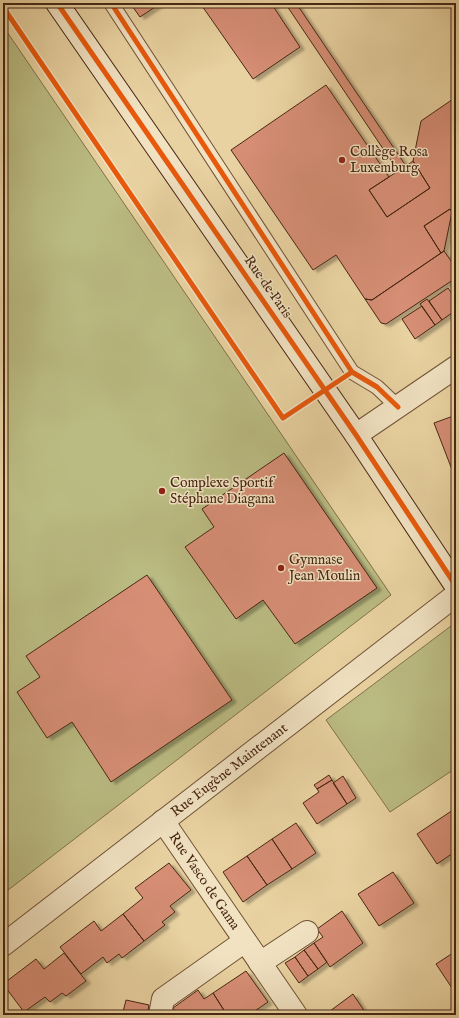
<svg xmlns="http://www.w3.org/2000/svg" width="459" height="1018" font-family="'IM FELL English',serif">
  <defs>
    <filter id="shadow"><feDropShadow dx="4.5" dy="2.5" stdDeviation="1" flood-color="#0004"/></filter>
  </defs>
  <rect width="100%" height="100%" fill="#e9d2a1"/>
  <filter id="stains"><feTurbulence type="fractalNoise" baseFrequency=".005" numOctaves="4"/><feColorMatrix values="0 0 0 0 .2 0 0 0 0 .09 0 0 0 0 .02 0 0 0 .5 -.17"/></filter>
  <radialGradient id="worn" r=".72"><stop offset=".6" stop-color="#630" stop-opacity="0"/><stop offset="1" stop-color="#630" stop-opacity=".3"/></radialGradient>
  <path fill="#babb82" stroke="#81714a" d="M 3,26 L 391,595 L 3,894 Z
    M 451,626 L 456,633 L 456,768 L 390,812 L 326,720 Z"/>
  <path fill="#d68e75" stroke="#482713" filter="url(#shadow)" d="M 130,3 L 161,3 L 140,17 Z
    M 200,3 L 271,3 L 300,47 L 253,79 Z
    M 285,3 L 296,3 L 406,166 L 413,161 L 430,188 L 387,217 L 369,190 L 398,171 Z
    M 326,85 L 389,177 L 369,190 L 387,217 L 430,188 L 413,161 L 421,121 L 456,97 L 456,208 L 452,212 L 450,209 L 424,226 L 441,253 L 372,300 L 365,299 L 336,255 L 313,270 L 231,150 Z
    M 450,209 L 452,212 L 444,251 L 441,253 L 424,226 Z
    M 444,251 L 456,268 L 456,278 L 386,324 L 381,323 L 365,299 L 372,300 Z
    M 448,288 L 456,299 L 456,310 L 442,320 L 429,301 Z
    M 427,299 L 442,320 L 435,325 L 420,304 Z
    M 422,306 L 435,325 L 415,339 L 402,319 Z
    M 456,415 L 456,480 L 434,423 Z
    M 284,453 L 377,588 L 295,644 L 263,600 L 236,619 L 185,547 L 214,527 L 202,509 Z
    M 147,575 L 232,700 L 111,782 L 72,722 L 47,738 L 17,692 L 40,677 L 26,656 Z
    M 329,775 L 332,780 L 317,789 L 314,785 Z
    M 343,776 L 356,798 L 347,804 L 333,783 Z
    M 332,780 L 347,804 L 317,824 L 303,803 L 319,792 L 317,789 Z
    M 456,808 L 456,851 L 437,864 L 417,834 Z
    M 296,823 L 316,853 L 292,869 L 272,839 Z
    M 272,839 L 292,869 L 267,885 L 247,856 Z
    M 247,856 L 267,885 L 243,902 L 223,872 Z
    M 169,863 L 191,890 L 170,906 L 175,912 L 162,922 L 165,925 L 144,941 L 123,914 L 143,898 L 135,888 Z
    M 393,872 L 414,903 L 379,926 L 358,894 Z
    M 342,911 L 363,943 L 330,967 L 314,943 L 323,937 L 317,929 Z
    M 123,914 L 144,941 L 122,958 L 119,954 L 107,963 L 103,957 L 81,974 L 60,947 L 94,921 L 101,931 Z
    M 314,943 L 327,962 L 318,969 L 304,950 Z
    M 304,950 L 318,969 L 308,976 L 295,957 Z
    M 456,951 L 456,994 L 436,964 Z
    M 64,953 L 86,981 L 66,996 L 62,993 L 50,1002 L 45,997 L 24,1012 L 3,984 L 36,959 L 44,969 Z
    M 295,957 L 308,976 L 299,983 L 285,963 Z
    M 246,971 L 268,1002 L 249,1015 L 242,1015 L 238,1010 L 231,1015 L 227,1015 L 213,993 Z
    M 198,990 L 204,999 L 213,993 L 227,1015 L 178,1015 L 173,1008 Z
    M 353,994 L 367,1015 L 333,1015 L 330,1011 Z
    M 126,1000 L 149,1005 L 147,1015 L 123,1012 Z"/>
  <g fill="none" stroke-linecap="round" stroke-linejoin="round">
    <g stroke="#705236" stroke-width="16">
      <path id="lane" d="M 111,3 L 352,372 L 377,387 L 398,407"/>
    </g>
    <g stroke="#705236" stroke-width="24">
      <g id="street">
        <path d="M 356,435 L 456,367"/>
        <path id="s1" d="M 163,821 L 296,1015"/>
        <path id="s2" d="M 3,945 L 456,595"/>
        <path d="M 260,963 L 307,932"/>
        <path d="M 160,1015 L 163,999 L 245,941"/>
      </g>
    </g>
    <g stroke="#482713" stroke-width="24">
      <path id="secondary" d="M 57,3 L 356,435 L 456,586"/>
    </g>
    <use href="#lane" stroke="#f1e2c2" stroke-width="14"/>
    <use href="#street" stroke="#f1e2c2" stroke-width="22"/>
    <use href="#secondary" stroke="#f1e2c2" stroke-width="22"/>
    <g stroke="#f1e2c2" stroke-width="8">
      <path id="cycleway" d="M 57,3 L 356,435 L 456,586
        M 111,3 L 352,372 L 377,387 L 398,407
        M 3,7 L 283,418 L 352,372"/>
    </g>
    <use href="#cycleway" stroke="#e8590c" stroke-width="5"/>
  </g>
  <g fill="#8f2418" stroke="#f1e2c2" stroke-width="1.5">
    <circle cx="342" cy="160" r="4"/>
    <circle cx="162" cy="491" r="4"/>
    <circle cx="281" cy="568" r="4"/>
  </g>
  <g text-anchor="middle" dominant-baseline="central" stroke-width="3" stroke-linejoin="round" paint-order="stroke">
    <g font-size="14" fill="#482713" stroke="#f1e2c2" text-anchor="start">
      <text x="350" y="152">Collège Rosa<tspan x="350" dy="16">Luxemburg</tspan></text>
      <text x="170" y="483">Complexe Sportif<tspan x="170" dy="16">Stéphane Diagana</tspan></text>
      <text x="289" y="560">Gymnase<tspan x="289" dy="16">Jean Moulin</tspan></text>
    </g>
    <g font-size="14" fill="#482713" stroke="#f1e2c2">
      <text transform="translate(268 287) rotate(55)">Rue de Paris</text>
      <text stroke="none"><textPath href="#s2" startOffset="286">Rue Eugène Maintenant</textPath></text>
      <text stroke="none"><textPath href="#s1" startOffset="73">Rue Vasco de Gama</textPath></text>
    </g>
  </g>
  <rect width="459" height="1018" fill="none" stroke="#e9d2a1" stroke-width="16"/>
  <rect x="4" y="4" width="451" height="1010" fill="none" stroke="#482713" stroke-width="2"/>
  <rect x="8" y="8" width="443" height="1002" fill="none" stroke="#482713"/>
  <rect width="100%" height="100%" filter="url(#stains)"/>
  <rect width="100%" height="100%" fill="url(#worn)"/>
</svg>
